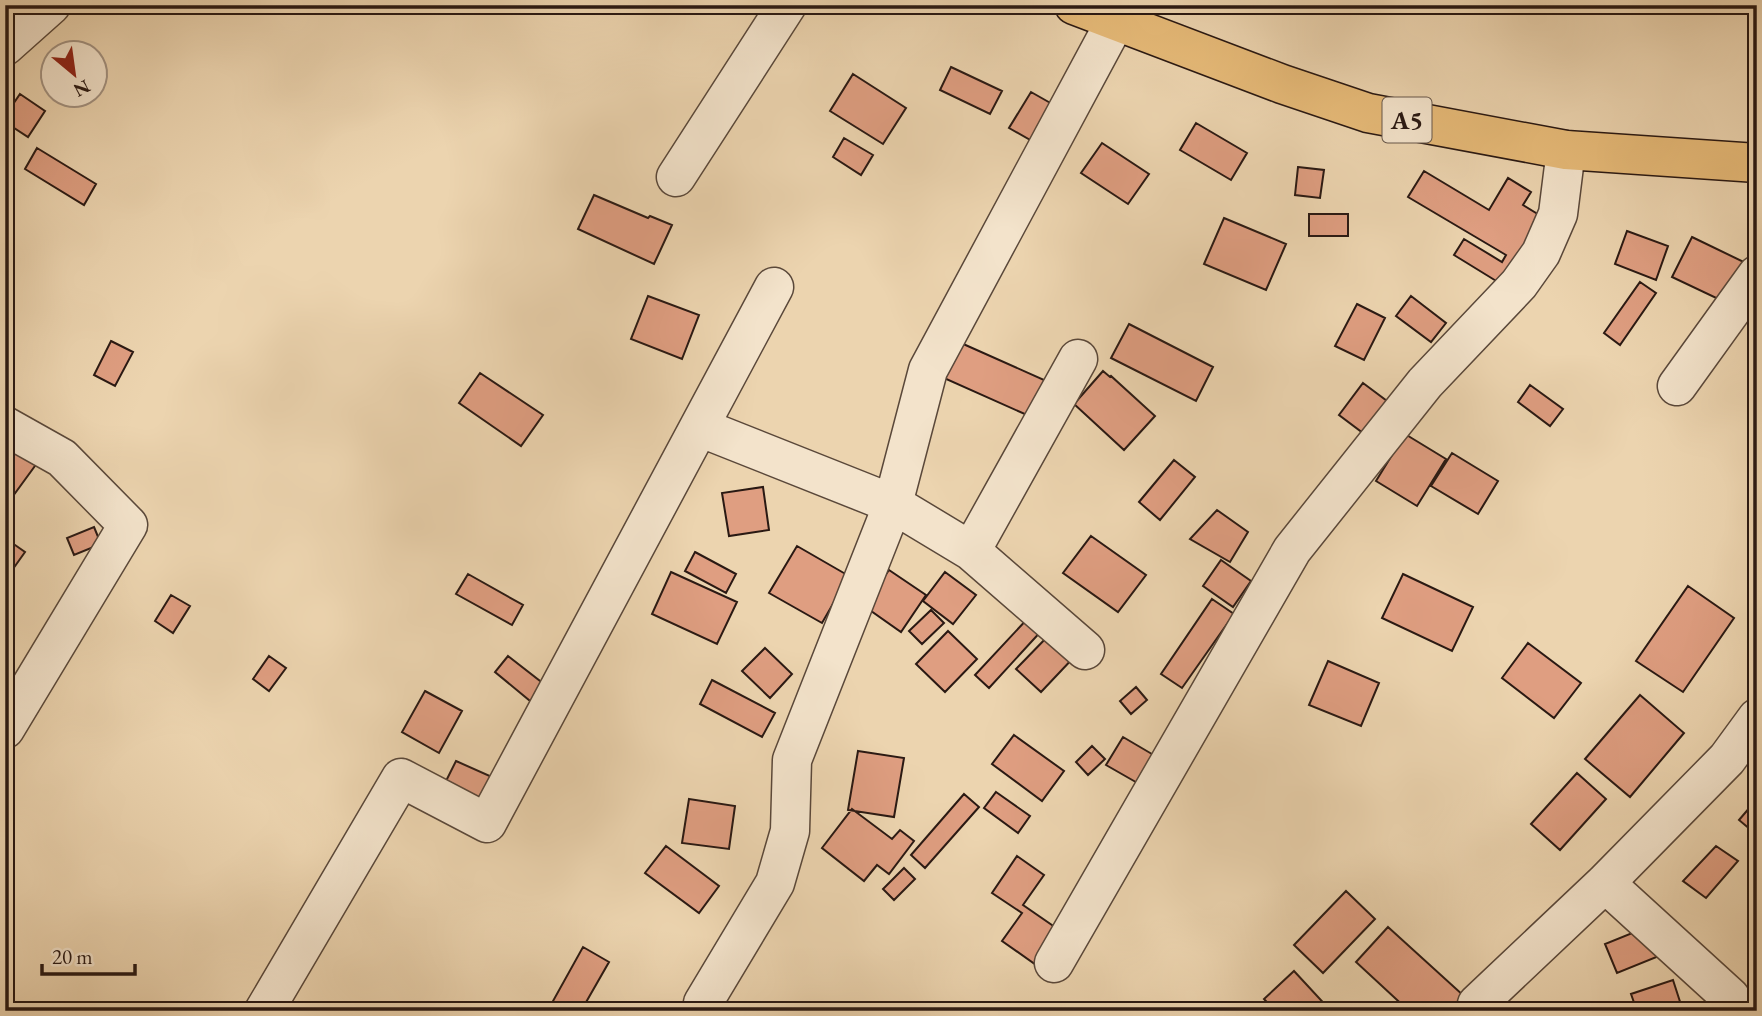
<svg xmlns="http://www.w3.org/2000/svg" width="1762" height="1016" font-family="'EB Garamond',serif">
  <rect width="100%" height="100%" fill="#ecd4af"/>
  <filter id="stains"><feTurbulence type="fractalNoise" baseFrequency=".00286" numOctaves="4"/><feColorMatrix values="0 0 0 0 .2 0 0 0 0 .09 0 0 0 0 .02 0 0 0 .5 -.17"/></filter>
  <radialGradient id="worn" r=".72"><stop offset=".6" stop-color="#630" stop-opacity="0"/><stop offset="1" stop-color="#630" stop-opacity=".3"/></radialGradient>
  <path fill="#df9e81" stroke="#2a1913" stroke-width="2" d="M 1468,5 L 1544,5 L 1544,9 Z
    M 951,67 L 1002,91 L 990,114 L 940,90 Z
    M 853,74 L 906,108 L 883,144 L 830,111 Z
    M 1031,92 L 1061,109 L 1039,145 L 1009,128 Z
    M 20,94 L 45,111 L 28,137 L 5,122 L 5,116 Z
    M 1196,123 L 1247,153 L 1231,180 L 1180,150 Z
    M 844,138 L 873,155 L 861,175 L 833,157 Z
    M 1102,143 L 1149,174 L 1128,204 L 1081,173 Z
    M 37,148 L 96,184 L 84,205 L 25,169 Z
    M 1298,167 L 1324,170 L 1320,198 L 1295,195 Z
    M 1424,171 L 1489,210 L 1508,178 L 1531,192 L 1523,205 L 1549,221 L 1506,287 L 1454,255 L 1464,239 L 1502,262 L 1506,255 L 1408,197 Z
    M 594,195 L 648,218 L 650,216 L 672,225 L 654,264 L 578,229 Z
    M 1309,214 L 1348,214 L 1348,236 L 1309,236 Z
    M 1224,218 L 1286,244 L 1266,290 L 1204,264 Z
    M 1627,231 L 1668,246 L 1656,280 L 1615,264 Z
    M 1692,237 L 1752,266 L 1733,306 L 1672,277 Z
    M 1640,282 L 1656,293 L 1620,345 L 1604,333 Z
    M 648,296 L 699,315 L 682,359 L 631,339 Z
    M 1411,296 L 1446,323 L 1431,342 L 1396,316 Z
    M 1357,304 L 1385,318 L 1364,360 L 1335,346 Z
    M 1129,324 L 1213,367 L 1196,401 L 1111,358 Z
    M 952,339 L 1053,384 L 1036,419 L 935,374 Z
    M 111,341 L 133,352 L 115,386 L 94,375 Z
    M 1103,371 L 1110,377 L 1111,376 L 1155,416 L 1124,450 L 1074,404 Z
    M 480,373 L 543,415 L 521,446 L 459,403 Z
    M 1363,383 L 1391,404 L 1367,436 L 1339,415 Z
    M 1530,385 L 1563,409 L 1550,426 L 1518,402 Z
    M 5,434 L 40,459 L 5,507 Z
    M 1405,434 L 1446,459 L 1417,506 L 1376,481 Z
    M 1452,453 L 1498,481 L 1478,514 L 1431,486 Z
    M 1174,460 L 1195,477 L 1160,520 L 1139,502 Z
    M 763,487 L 769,530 L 729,536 L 722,493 Z
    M 1217,510 L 1248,532 L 1230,562 L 1190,539 Z
    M 94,527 L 101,544 L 74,555 L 67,538 Z
    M 1091,536 L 1146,575 L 1118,612 L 1063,573 Z
    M 5,538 L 25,552 L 8,576 L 5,574 Z
    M 797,546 L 849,576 L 822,623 L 769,593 Z
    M 695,552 L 736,574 L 726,593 L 685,571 Z
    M 1221,560 L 1251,581 L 1233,607 L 1203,586 Z
    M 889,570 L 926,595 L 901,632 L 864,606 Z
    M 671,572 L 737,602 L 717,644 L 652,614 Z
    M 945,572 L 976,595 L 953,624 L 923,601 Z
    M 468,574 L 523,605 L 512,625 L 456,594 Z
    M 1403,574 L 1473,607 L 1452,651 L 1382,618 Z
    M 1688,586 L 1734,618 L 1683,692 L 1636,661 Z
    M 171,595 L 190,606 L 173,633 L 155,621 Z
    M 1212,599 L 1234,614 L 1182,688 L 1161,674 Z
    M 931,610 L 944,623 L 922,644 L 909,631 Z
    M 1030,616 L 1044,628 L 989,688 L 975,675 Z
    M 948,631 L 977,659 L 945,692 L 916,664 Z
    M 1052,632 L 1076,655 L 1041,692 L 1016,669 Z
    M 1528,643 L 1581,683 L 1554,718 L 1502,678 Z
    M 765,648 L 792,674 L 770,698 L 742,671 Z
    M 269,656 L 286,668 L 269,691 L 253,679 Z
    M 508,656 L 549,688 L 535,705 L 495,672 Z
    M 1328,661 L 1379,683 L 1361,726 L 1309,705 Z
    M 712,680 L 775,713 L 762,737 L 700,704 Z
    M 1136,687 L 1147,700 L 1131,714 L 1120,701 Z
    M 425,691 L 462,711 L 439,753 L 402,732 Z
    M 1640,695 L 1684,733 L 1630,797 L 1585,759 Z
    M 1014,735 L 1064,771 L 1042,801 L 992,764 Z
    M 1123,737 L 1157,757 L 1141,785 L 1106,765 Z
    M 1092,746 L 1105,759 L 1088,775 L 1076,762 Z
    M 858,751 L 904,758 L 894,817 L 848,810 Z
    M 456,761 L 501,781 L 490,804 L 445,783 Z
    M 1577,773 L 1606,799 L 1560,850 L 1531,824 Z
    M 996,792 L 1030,816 L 1018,833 L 984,808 Z
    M 964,794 L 979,807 L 925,868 L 911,855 Z
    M 689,799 L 735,806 L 729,849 L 682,843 Z
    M 1757,799 L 1757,835 L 1739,820 Z
    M 852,809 L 892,839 L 900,830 L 914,841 L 889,874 L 877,865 L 864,881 L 822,848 Z
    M 666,846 L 719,886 L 699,913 L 645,873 Z
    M 1716,846 L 1738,861 L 1706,898 L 1683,881 Z
    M 1017,856 L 1044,875 L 1023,905 L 1062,932 L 1039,967 L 1002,941 L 1022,913 L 992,893 Z
    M 904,868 L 915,879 L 894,900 L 883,889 Z
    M 1346,891 L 1375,919 L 1323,973 L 1294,945 Z
    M 1388,927 L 1464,996 L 1451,1011 L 1409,1011 L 1356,962 Z
    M 1647,927 L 1659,956 L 1617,973 L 1605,944 Z
    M 583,947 L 609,962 L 581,1011 L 571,1011 L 553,1001 Z
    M 1294,971 L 1331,1011 L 1275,1011 L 1264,999 Z
    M 1673,980 L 1683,1011 L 1637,1011 L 1631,994 Z"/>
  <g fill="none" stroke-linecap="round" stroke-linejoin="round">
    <g stroke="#5a483a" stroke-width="41">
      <path id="minor" d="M 5,46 L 51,5
        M 676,177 L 787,5
        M 1677,386 L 1757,275
        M 5,426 L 62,458 L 128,525 L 5,729
        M 699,427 L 893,504 L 971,551 L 1085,650
        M 971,551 L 1078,359
        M 1605,883 L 1730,997 L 1740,1011
        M 1054,963 L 1292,550 L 1425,383 L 1519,284 L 1541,253 L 1558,214 L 1566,150
        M 703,1003 L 775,883 L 790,831 L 792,760 L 893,504 L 928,370 L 1115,22
        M 1477,1004 L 1605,883 L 1727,759 L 1757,718
        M 264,1011 L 401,778 L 487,823 L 774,287"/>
    </g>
    <g stroke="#2a1913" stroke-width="41">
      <path id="major" d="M 1074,5 L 1282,84 L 1368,113 L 1566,150 L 1757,163"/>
    </g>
    <use href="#minor" stroke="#f3e3cb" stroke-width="38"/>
    <use href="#major" stroke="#e6ba78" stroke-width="38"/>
  </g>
  <g text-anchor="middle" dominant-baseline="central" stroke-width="7" stroke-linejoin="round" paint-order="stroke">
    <rect fill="#f3e3cb" stroke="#66564a" stroke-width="2" x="1382.5" y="97.5" width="49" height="45" rx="5"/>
    <g font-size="26" font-weight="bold" fill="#2a1913">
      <text x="1407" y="120">A5</text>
    </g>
  </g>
  <rect width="1762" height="1016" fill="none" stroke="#ecd4af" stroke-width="28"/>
  <rect x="7" y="7" width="1748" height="1002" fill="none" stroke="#2a1913" stroke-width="3.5"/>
  <rect x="14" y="14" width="1734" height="988" fill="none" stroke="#2a1913" stroke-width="2"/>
  <g transform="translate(74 74) rotate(151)"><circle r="33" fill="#f3e3cb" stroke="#a39281" stroke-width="2"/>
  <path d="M0-5L12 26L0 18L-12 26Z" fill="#8f2418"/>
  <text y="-10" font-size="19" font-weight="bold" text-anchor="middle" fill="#2a1913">N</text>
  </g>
  <path d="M42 964v10h93v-10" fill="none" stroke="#2a1913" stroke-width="3.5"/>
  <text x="52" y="964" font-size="21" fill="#2a1913" stroke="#f3e3cb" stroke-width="5" paint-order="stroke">20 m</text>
  <rect width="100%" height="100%" filter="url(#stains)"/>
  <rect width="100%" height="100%" fill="url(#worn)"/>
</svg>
